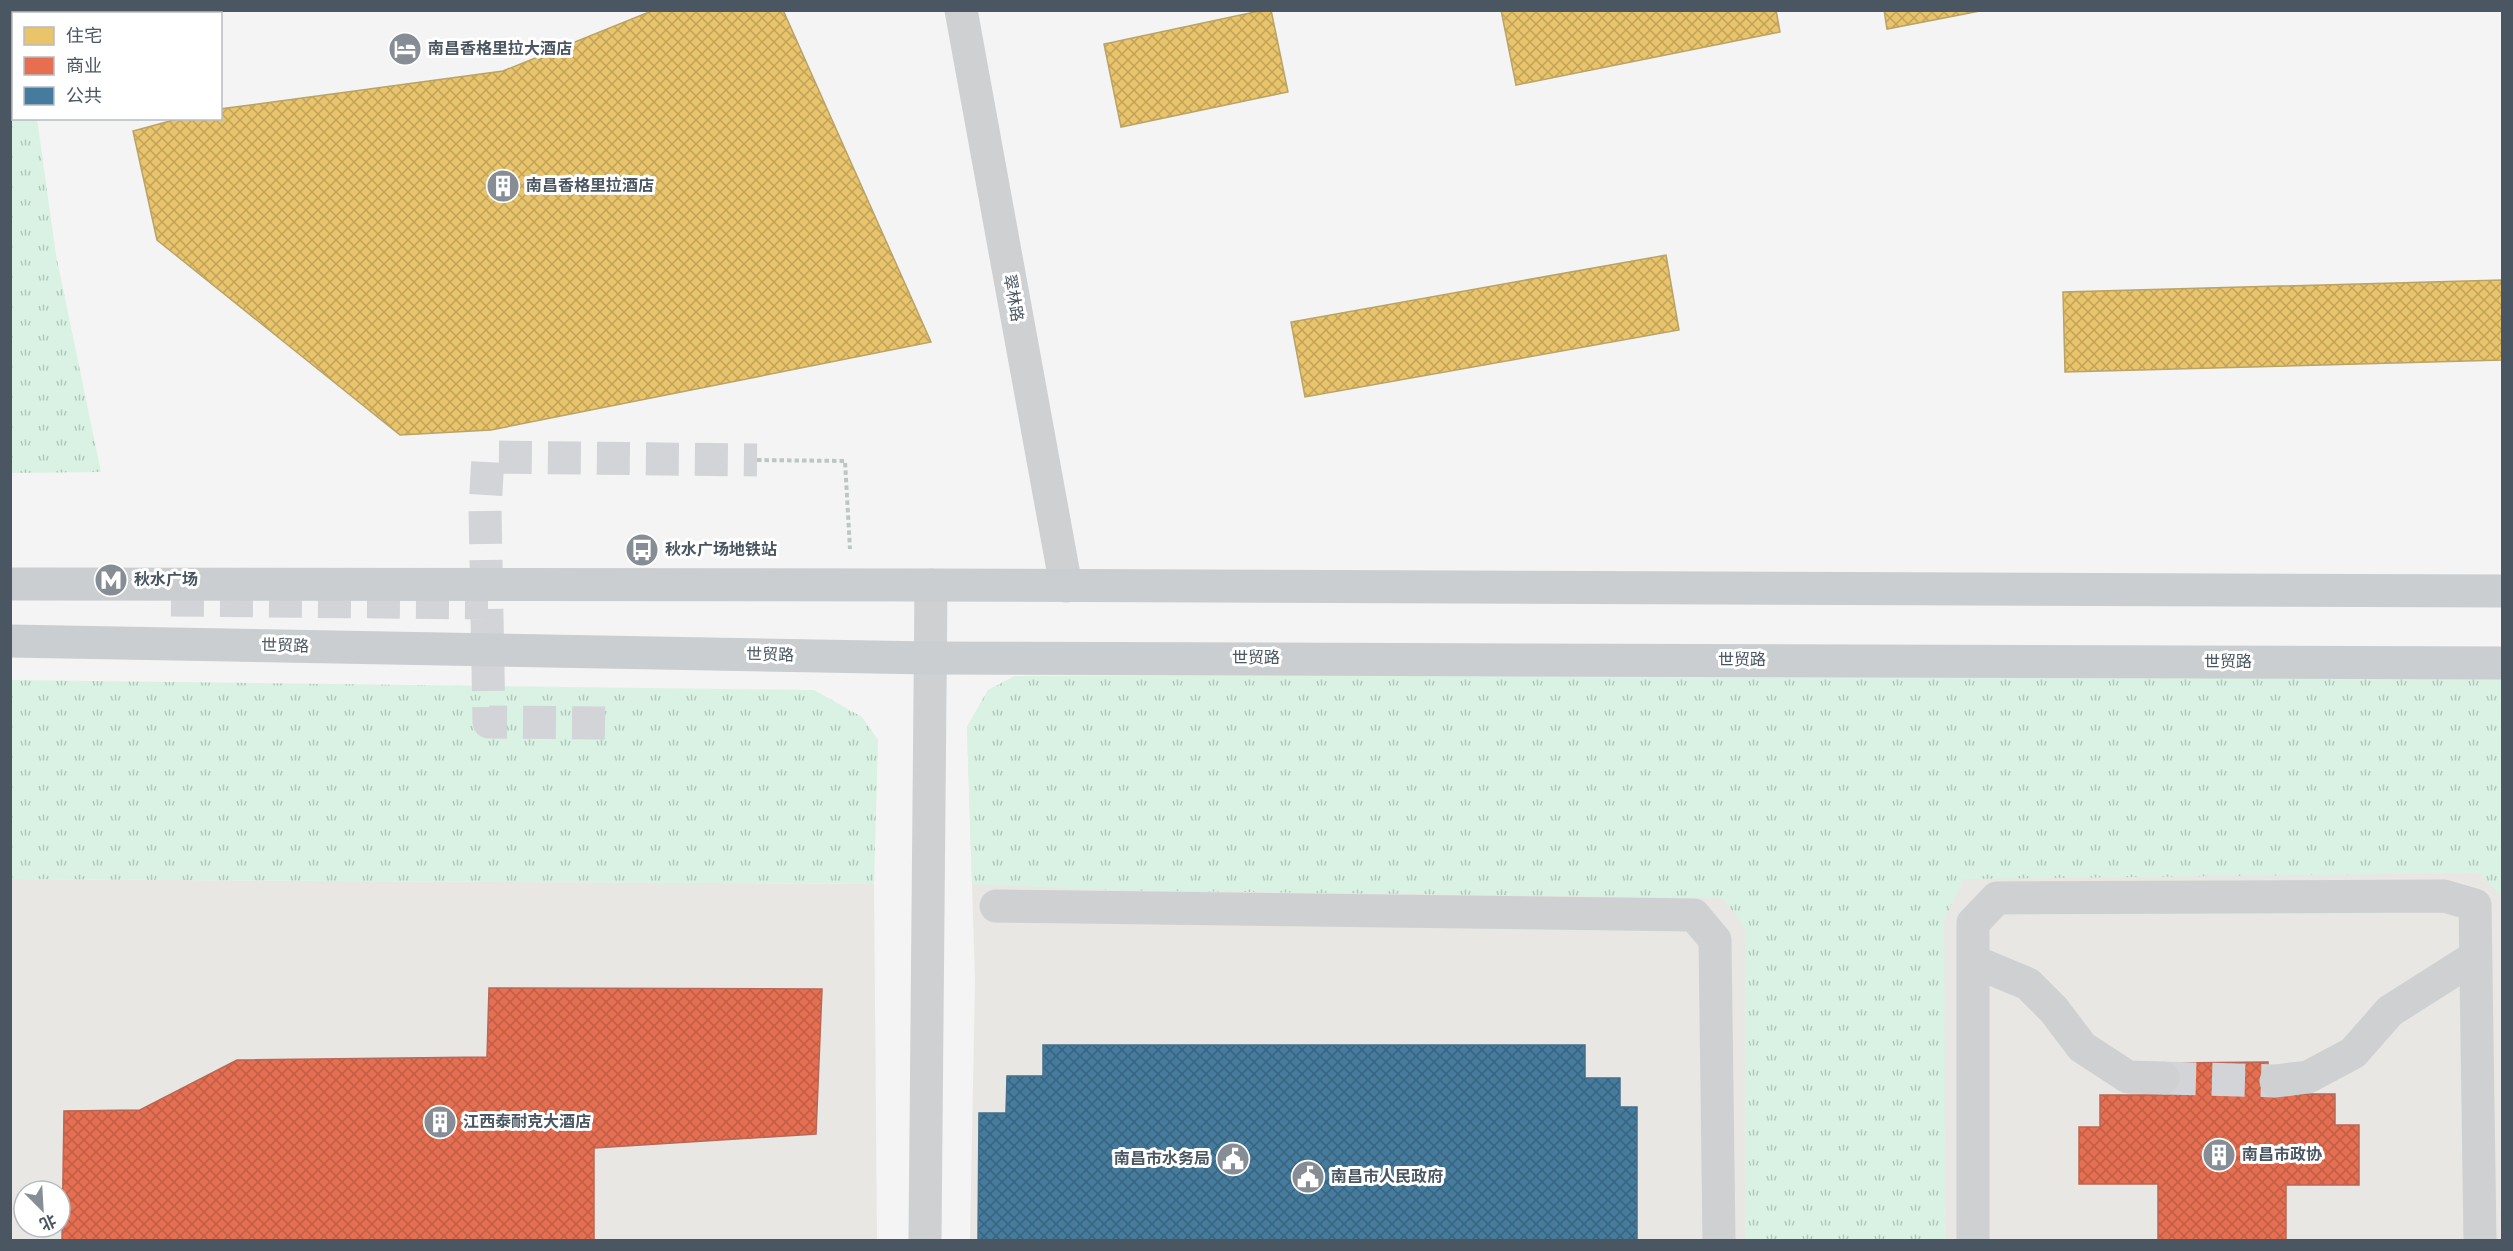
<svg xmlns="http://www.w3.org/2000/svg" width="2513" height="1251" font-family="'Nunito Sans','Noto Sans SC',sans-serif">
  <defs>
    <pattern id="park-tufts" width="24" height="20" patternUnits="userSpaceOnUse" patternTransform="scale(1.5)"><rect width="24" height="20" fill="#d9f2e3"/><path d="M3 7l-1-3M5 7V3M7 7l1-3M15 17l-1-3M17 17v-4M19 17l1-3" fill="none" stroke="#b2c7bb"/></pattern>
    <pattern id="homes-cross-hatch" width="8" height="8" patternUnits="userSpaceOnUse" patternTransform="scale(1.5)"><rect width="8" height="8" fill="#e9c46a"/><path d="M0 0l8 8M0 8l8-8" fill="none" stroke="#bfa25b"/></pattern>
    <pattern id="shops-cross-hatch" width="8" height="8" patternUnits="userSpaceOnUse" patternTransform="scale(1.5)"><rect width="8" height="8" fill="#e76f51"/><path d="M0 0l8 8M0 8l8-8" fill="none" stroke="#bd5e47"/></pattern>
    <pattern id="public-cross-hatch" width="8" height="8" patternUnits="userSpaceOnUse" patternTransform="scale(1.5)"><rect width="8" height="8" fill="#457b9d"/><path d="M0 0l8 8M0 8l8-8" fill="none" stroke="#39637d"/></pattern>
  </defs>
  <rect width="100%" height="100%" fill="#f4f4f4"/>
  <path fill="#e8e7e3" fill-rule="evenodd" d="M 2463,672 L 2502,680 L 2502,1240 L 970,1240 L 975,980 L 967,727 L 988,690 L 1015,676 Z
    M 11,879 L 874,884 L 877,1240 L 11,1240 ZM 24,1191 L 60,1191 L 60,1227 L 24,1227 Z"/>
  <path fill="url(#park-tufts)" d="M 10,11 L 23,11 L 23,13 L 14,14 L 14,118 L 37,119 L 56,255 L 101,472 L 11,473 Z
    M 2463,672 L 2502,680 L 2502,906 L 2502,897 L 2479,873 L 1964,879 L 1944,920 L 1946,1240 L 1745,1240 L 1745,927 L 1722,898 L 1101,890 L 972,884 L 967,727 L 988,690 L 1015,676 Z
    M 11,680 L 814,690 L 862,717 L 878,740 L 874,884 L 11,879 Z"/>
  <path fill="url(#homes-cross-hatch)" stroke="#b9a367" stroke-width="1.5" d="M 654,10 L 783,10 L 931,342 L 491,430 L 400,435 L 157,240 L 133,131 L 181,118 L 220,118 L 220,109 L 503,71 Z
    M 1264,10 L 1271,10 L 1288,92 L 1121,127 L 1104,44 Z
    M 1501,10 L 1776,10 L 1780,32 L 1516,85 Z
    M 1884,10 L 1985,10 L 1887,29 Z
    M 1666,255 L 1679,330 L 1305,397 L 1291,322 Z
    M 2502,280 L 2502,360 L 2065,372 L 2063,292 Z"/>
  <path fill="url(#shops-cross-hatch)" stroke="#b86856" stroke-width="1.5" d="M 489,988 L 822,989 L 816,1134 L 594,1148 L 594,1240 L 62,1240 L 64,1111 L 140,1110 L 237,1060 L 487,1057 Z
    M 2268,1062 L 2268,1094 L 2335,1094 L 2335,1125 L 2359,1125 L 2359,1185 L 2286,1185 L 2286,1240 L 2158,1240 L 2158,1184 L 2079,1184 L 2079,1127 L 2100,1127 L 2100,1095 L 2171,1095 L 2170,1063 Z"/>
  <path fill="url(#public-cross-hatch)" stroke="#46708b" stroke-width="1.5" d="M 1043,1045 L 1585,1045 L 1585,1078 L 1620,1078 L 1620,1107 L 1637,1107 L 1637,1240 L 978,1240 L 979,1113 L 1006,1113 L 1007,1076 L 1043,1076 Z"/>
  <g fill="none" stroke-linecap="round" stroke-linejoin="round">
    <path stroke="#d2d4d7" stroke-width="33" stroke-dasharray="33 16" stroke-linecap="butt" d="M 171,600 L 488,603
      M 605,723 L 489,722 L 485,509 L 488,457 L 757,460
      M 2163,1078 L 2276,1081"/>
    <path stroke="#bcc7c4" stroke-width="4" stroke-dasharray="4.5 3" stroke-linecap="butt" d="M 757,460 L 845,461 L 850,549"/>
    <path stroke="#ced0d2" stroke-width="33" d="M 961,10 L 1066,586
      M 996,906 L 1694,915 L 1715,940 L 1719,1240
      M 1973,961 L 2028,984 L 2054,1010 L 2082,1047 L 2128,1077 L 2163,1078
      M 2276,1081 L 2308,1077 L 2353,1053 L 2390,1011 L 2475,957
      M 925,1240 L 931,585
      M 1973,1240 L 1973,923 L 1997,898 L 2444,896 L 2475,905 L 2480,1240"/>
    <path stroke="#caced1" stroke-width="33" d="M 10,584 L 931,585 L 2502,591
      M 10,641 L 930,658 L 2502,663"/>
  </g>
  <defs>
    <g id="hotel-disc" transform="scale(1.725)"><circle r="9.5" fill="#868d94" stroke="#fff"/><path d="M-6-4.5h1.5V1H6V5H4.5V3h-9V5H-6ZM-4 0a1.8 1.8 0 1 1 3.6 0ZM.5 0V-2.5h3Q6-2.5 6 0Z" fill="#fff"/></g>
    <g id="building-disc" transform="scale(1.725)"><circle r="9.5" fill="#868d94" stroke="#fff"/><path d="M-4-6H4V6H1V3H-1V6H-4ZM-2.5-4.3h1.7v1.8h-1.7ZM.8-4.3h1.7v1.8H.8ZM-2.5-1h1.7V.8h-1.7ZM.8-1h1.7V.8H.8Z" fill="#fff"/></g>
    <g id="bus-disc" transform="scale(1.725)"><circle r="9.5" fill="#868d94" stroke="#fff"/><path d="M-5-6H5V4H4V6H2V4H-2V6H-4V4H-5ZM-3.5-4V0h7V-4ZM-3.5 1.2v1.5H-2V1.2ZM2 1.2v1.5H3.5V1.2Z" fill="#fff"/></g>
    <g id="metro-disc" transform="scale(1.725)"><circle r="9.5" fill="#868d94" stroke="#fff"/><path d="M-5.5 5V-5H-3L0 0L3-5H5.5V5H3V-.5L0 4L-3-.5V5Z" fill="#fff"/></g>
    <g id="civic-disc" transform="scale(1.725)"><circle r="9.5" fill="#868d94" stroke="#fff"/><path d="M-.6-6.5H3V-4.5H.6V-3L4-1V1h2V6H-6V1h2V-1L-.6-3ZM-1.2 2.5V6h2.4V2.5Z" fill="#fff"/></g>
  </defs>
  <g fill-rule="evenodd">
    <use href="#hotel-disc" x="405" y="49"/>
    <use href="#building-disc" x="503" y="186"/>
    <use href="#bus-disc" x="642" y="550"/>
    <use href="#metro-disc" x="111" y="580"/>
    <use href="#building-disc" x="440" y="1122"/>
    <use href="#building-disc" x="2219" y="1155"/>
    <use href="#civic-disc" x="1233" y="1159"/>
    <use href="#civic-disc" x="1308" y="1177"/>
  </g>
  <g text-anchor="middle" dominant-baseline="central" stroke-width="6" stroke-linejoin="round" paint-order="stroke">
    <g font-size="16" font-weight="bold" fill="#4a5661" stroke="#fff" text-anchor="start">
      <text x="428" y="49">南昌香格里拉大酒店</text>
      <text x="526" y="186">南昌香格里拉酒店</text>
      <text x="665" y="550">秋水广场地铁站</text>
      <text x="134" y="580">秋水广场</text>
      <text x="463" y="1122">江西泰耐克大酒店</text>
      <text x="2242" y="1155">南昌市政协</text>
      <text x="1210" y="1159" text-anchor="end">南昌市水务局</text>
      <text x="1331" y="1177">南昌市人民政府</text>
    </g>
    <g font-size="16" fill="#4a5661" stroke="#fff">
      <text transform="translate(1013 298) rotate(80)">翠林路</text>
      <text transform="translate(285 646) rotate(1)">世贸路</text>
      <text transform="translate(770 655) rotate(1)">世贸路</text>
      <text x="1256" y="658">世贸路</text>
      <text x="1742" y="660">世贸路</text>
      <text x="2228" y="662">世贸路</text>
    </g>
  </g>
  <rect width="2513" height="1251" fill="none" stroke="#4a5661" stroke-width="24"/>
  <rect x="12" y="12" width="210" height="108" fill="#ffffff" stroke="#b7bbc0" stroke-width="1.5"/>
  <rect x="24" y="27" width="30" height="18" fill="#e9c46a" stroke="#b7bbc0" stroke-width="1.5"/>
  <text x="66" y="42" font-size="18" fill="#4a5661">住宅</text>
  <rect x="24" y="57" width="30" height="18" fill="#e76f51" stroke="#b7bbc0" stroke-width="1.5"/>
  <text x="66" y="72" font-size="18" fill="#4a5661">商业</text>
  <rect x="24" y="87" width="30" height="18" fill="#457b9d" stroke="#b7bbc0" stroke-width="1.5"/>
  <text x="66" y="102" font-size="18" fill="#4a5661">公共</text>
  <g transform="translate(42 1209) rotate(156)"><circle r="28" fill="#ffffff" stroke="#b7bbc0" stroke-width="1.5"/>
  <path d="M0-4.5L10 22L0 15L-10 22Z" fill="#868d94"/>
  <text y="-9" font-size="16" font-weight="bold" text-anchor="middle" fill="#4a5661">北</text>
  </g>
</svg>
